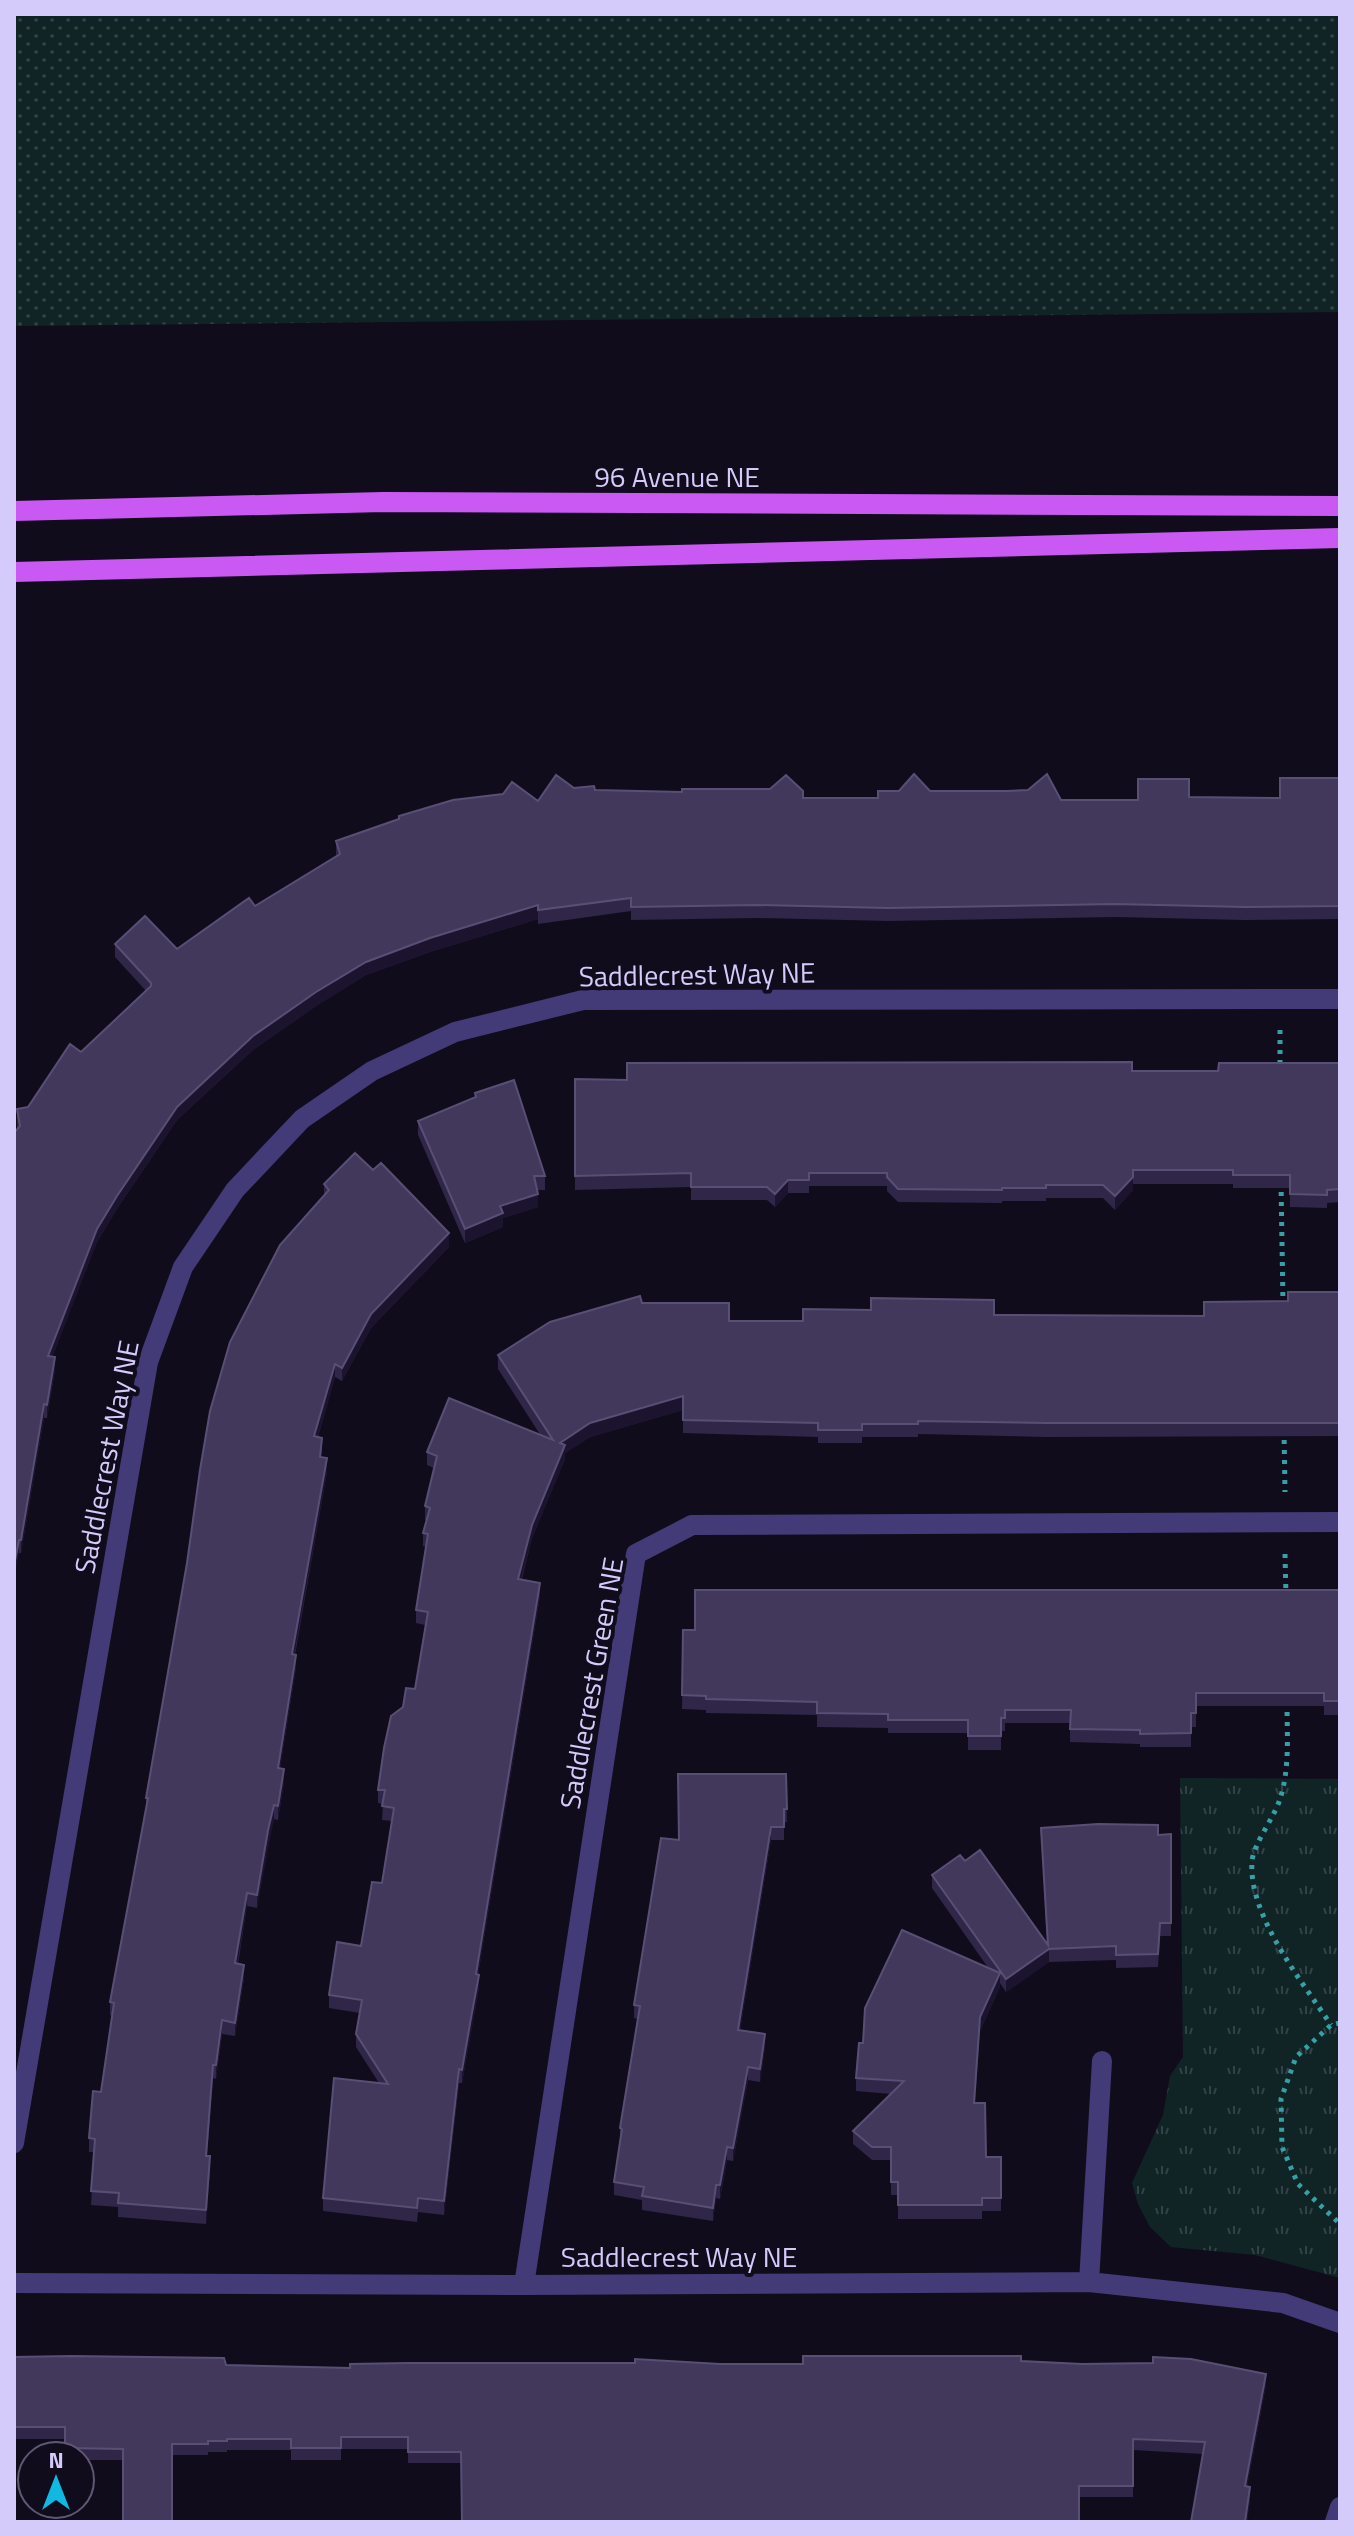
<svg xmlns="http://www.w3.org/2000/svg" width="1354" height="2536" font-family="'Titillium Web',sans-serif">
  <defs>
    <pattern id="grass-dots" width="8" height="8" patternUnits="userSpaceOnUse" patternTransform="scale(2)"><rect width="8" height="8" fill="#102425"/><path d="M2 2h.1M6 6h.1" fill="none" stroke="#324246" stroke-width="1.8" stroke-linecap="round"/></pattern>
    <pattern id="park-tufts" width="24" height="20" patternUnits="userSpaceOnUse" patternTransform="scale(2)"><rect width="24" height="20" fill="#102425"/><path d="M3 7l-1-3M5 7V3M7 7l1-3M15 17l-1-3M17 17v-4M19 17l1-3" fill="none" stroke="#324246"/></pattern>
  </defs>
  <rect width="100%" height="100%" fill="#110c1c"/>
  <path fill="url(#grass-dots)" d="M 14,14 L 1340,14 L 1340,312 L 14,326 Z"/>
  <path fill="url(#park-tufts)" d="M 1180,1778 L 1340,1779 L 1340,2278 L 1255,2255 L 1171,2247 L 1150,2227 L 1138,2204 L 1132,2183 L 1163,2115 L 1170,2076 L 1183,2057 Z"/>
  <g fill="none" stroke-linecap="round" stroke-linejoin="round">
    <path stroke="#35a0a5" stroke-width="5" stroke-dasharray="4 6" stroke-linecap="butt" d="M 1280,1030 L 1280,1068
      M 1281,1182 L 1283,1304
      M 1284,1430 L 1285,1492
      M 1285,1554 L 1286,1596
      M 1287,1702 C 1287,1735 1290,1768 1280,1799 C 1274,1818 1254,1843 1252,1861 C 1248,1916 1302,1981 1331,2025
      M 1340,2023 L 1331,2025 L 1296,2057 L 1281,2099 L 1282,2147 L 1298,2184 L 1340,2224"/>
    <path stroke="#433b77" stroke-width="20" d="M 14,2143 L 148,1362 L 183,1267 L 235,1190 L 302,1119 L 372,1071 L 455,1032 L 583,1000 L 1340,999
      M 1089,2282 L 1102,2061
      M 14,2283 L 524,2285 L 1089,2282 L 1283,2303 L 1340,2323
      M 524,2285 L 636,1554 L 692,1525 L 1340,1522
      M 1335,2522 L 1340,2507"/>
    <path stroke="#ca59f4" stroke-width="20" d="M 14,511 L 383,502 L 1340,506
      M 14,572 L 1340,538"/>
  </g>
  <path fill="#302648" d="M 1340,778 L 1340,919 L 1245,920 L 1115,917 L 888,921 L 757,918 L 631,920 L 631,911 L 538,924 L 538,919 L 430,952 L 366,975 L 316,1006 L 253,1050 L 177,1120 L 117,1209 L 97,1242 L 52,1356 L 55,1370 L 47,1418 L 44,1418 L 21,1553 L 19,1553 L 17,1109 L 28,1107 L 81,1052 L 146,991 L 115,957 L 115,944 L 177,949 L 255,906 L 336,856 L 336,841 L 399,819 L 399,816 L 538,801 L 574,788 L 595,790 L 803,798 L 878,798 L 930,791 L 1061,800 L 1138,800 L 1189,797 L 1280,798 Z
    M 1340,1063 L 1340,1202 L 1327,1203 L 1327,1208 L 1290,1207 L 1290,1188 L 1233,1188 L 1233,1184 L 1133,1184 L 1133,1190 L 1115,1210 L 1103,1198 L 1046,1198 L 1046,1201 L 1002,1201 L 1002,1203 L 898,1202 L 887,1191 L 887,1186 L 809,1186 L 809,1193 L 788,1193 L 775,1207 L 767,1200 L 691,1200 L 691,1187 L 575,1190 L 575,1079 L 627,1080 L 1132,1071 L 1218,1071 Z
    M 475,1093 L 545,1176 L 545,1190 L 537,1190 L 538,1207 L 503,1218 L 503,1227 L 465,1243 L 418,1135 L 418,1121 L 475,1098 Z
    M 324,1184 L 449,1247 L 371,1328 L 342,1381 L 335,1377 L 318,1437 L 322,1451 L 321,1457 L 327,1472 L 295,1655 L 296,1668 L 280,1768 L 284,1782 L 278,1820 L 274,1819 L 268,1843 L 257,1908 L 247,1906 L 238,1964 L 244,1978 L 235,2036 L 222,2034 L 216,2079 L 213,2078 L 207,2156 L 210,2170 L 206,2224 L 118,2217 L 118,2207 L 91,2205 L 94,2152 L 89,2152 L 89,2138 L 101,2092 L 112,2016 L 110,2015 L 110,2002 L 146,1811 L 146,1798 L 324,1196 Z
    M 1340,1292 L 1340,1436 L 1046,1437 L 918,1434 L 918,1437 L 862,1437 L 862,1443 L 818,1443 L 818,1437 L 683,1433 L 683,1410 L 590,1437 L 565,1453 L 565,1459 L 532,1538 L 522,1579 L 540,1596 L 478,1975 L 479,1988 L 471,2032 L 462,2083 L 459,2083 L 444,2215 L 418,2212 L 417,2222 L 323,2211 L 323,2198 L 379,2083 L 356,2047 L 356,2034 L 360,2013 L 329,2008 L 329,1995 L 361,1946 L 382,1883 L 392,1821 L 382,1820 L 383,1804 L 378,1803 L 378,1790 L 403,1707 L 415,1689 L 425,1625 L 416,1623 L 416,1610 L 426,1547 L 423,1546 L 423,1533 L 427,1520 L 425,1520 L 425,1506 L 434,1468 L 427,1465 L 427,1452 L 541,1436 L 498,1369 L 498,1355 L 642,1303 L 729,1321 L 803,1321 L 994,1315 L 1204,1316 Z
    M 1340,1590 L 1340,1715 L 1324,1715 L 1324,1706 L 1196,1706 L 1196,1727 L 1191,1727 L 1191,1747 L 1140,1747 L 1140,1744 L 1070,1742 L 1070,1723 L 1005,1723 L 1005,1731 L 1001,1731 L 1001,1750 L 968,1750 L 968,1733 L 888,1733 L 888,1728 L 817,1727 L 817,1715 L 706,1713 L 706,1710 L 682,1709 L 683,1630 Z
    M 786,1774 L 787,1822 L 784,1822 L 784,1840 L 771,1840 L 740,2030 L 765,2047 L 760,2082 L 748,2080 L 733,2161 L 727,2160 L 720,2199 L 716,2198 L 713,2221 L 642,2210 L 642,2200 L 614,2195 L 614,2182 L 620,2142 L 620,2128 L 638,2019 L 634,2018 L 634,2005 L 679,1840 Z
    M 1041,1828 L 1158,1835 L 1171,1834 L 1171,1936 L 1160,1936 L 1158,1967 L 1116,1968 L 1116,1960 L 1049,1962 L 1006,1992 L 1000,1983 L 1000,1987 L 980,2031 L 975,2103 L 986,2157 L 1001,2157 L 1001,2211 L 982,2211 L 982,2219 L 898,2219 L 898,2195 L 891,2195 L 891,2160 L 872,2160 L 853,2144 L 853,2131 L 891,2094 L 856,2091 L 856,2078 L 863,2043 L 989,1969 L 932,1888 L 932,1875 L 965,1861 L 1047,1944 Z
    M 14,2357 L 226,2365 L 350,2368 L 1021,2361 L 1266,2385 L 1247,2487 L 1250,2499 L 1247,2522 L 1191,2522 L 1203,2454 L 1133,2450 L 1133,2497 L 1079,2497 L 461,2463 L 408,2463 L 408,2449 L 341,2449 L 341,2460 L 291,2460 L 291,2450 L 227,2450 L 227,2452 L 208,2452 L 208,2455 L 172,2455 L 123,2460 L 80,2460 L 80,2456 L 65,2456 L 65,2439 L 14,2439 Z"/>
  <path fill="#1c142f" d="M 538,905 L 538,919 L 430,952 L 366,975 L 316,1006 L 253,1050 L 177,1120 L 117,1209 L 97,1242 L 48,1369 L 48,1356 L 97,1229 L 117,1196 L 177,1107 L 253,1036 L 316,992 L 366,962 L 430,938 Z
    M 1133,1177 L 1133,1190 L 1115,1210 L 1115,1196 Z
    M 788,1180 L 788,1193 L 775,1207 L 775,1194 Z
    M 538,1194 L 538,1207 L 503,1218 L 503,1227 L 465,1243 L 465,1229 L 500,1206 Z
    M 449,1233 L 449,1247 L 371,1328 L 342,1381 L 342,1368 L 371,1314 Z
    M 55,1357 L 55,1370 L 47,1418 L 47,1405 Z
    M 335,1364 L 335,1377 L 314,1450 L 314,1436 Z
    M 683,1396 L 683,1410 L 590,1437 L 565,1453 L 565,1459 L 532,1538 L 518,1592 L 518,1579 L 532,1525 L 560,1443 L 590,1423 Z
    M 44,1404 L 44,1418 L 21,1553 L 21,1540 Z
    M 327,1458 L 327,1472 L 292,1668 L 292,1654 Z
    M 19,1540 L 19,1553 L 14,1580 L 14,1566 Z
    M 540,1583 L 540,1596 L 476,1988 L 476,1974 Z
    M 296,1655 L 296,1668 L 278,1781 L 278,1768 Z
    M 284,1769 L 284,1782 L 278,1820 L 278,1806 Z
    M 274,1805 L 274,1819 L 257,1908 L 257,1895 Z
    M 771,1827 L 771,1840 L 738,2043 L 738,2030 Z
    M 247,1893 L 247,1906 L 235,1977 L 235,1963 Z
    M 1049,1949 L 1049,1962 L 1006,1992 L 1006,1979 Z
    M 244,1965 L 244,1978 L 235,2036 L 235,2023 Z
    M 1000,1973 L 1000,1987 L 980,2031 L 974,2117 L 980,2017 Z
    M 479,1975 L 479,1988 L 462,2083 L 462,2070 Z
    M 222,2020 L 222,2034 L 216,2079 L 216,2065 Z
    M 765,2034 L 765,2047 L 760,2082 L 760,2069 Z
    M 213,2065 L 213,2078 L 206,2169 L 206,2156 Z
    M 748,2067 L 748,2080 L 733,2161 L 733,2148 Z
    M 459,2069 L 459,2083 L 444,2215 L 444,2201 Z
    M 727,2147 L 727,2160 L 720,2199 L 720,2185 Z
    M 210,2156 L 210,2170 L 206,2224 L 206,2210 Z
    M 716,2185 L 716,2198 L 713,2221 L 713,2208 Z
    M 1266,2374 L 1266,2385 L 1245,2498 L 1245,2486 Z
    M 1250,2487 L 1250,2499 L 1247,2522 L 1245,2522 Z"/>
  <path fill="#42385c" stroke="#594f75" stroke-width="2" d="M 914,774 L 930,791 L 1007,791 L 1028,790 L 1047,774 L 1061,800 L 1138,800 L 1138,779 L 1189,779 L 1189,797 L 1280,798 L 1280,778 L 1340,778 L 1340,906 L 1245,907 L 1115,904 L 888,908 L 757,905 L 631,907 L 631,898 L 538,910 L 538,905 L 430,938 L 366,962 L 316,992 L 253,1036 L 177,1107 L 117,1196 L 97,1229 L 48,1356 L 55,1357 L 47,1405 L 44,1404 L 21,1540 L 19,1540 L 14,1566 L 14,1133 L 20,1126 L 17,1109 L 28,1107 L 70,1044 L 81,1052 L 151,986 L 151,983 L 115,944 L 145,916 L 177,949 L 249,898 L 255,906 L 340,854 L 336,841 L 399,819 L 399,816 L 453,800 L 503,794 L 512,782 L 538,801 L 556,775 L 574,788 L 594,786 L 595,790 L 682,792 L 682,789 L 770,789 L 786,775 L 803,791 L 803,798 L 878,798 L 878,791 L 899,791 Z
    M 1132,1062 L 1132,1071 L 1218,1071 L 1219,1063 L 1340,1063 L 1340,1189 L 1327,1190 L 1327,1195 L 1290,1194 L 1290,1175 L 1233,1175 L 1233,1170 L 1133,1170 L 1133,1177 L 1115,1196 L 1103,1185 L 1046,1185 L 1046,1188 L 1002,1188 L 1002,1190 L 898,1189 L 887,1177 L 887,1173 L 809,1173 L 809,1180 L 788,1180 L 775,1194 L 767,1187 L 691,1187 L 691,1173 L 575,1176 L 575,1079 L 627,1080 L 627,1063 Z
    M 514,1080 L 545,1176 L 534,1176 L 538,1194 L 500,1206 L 503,1213 L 465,1229 L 418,1121 L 476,1097 L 475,1093 Z
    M 355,1153 L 373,1170 L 381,1163 L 449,1233 L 371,1314 L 342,1368 L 335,1364 L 314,1436 L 322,1438 L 320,1457 L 327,1458 L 292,1654 L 296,1655 L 278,1768 L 284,1769 L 278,1806 L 274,1805 L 268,1830 L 257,1895 L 247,1893 L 235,1963 L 244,1965 L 235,2023 L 222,2020 L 216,2065 L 213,2065 L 206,2156 L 210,2156 L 206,2210 L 118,2203 L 119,2193 L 91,2191 L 95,2139 L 89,2138 L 93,2091 L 101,2092 L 114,2003 L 110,2002 L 148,1798 L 146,1798 L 187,1563 L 200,1470 L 210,1411 L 230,1342 L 280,1245 L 329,1190 L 324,1184 Z
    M 1288,1292 L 1340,1292 L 1340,1423 L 1046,1423 L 918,1421 L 918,1424 L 862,1424 L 862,1430 L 818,1430 L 818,1423 L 683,1420 L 683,1396 L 590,1423 L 560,1443 L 565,1445 L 532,1525 L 518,1579 L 540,1583 L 476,1974 L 479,1975 L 471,2018 L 462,2070 L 459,2069 L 444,2201 L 418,2198 L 417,2208 L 323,2198 L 334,2078 L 388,2084 L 356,2034 L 362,2000 L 329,1995 L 337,1942 L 361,1946 L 372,1882 L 382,1883 L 394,1808 L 382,1806 L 385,1790 L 378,1790 L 384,1748 L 391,1716 L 403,1707 L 406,1688 L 415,1689 L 428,1612 L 416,1610 L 428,1534 L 423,1533 L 430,1508 L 425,1506 L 437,1456 L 427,1452 L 449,1398 L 553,1440 L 498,1355 L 550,1322 L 640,1296 L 642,1303 L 729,1303 L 729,1321 L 803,1321 L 803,1309 L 871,1310 L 871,1298 L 994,1300 L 994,1315 L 1204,1316 L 1204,1302 L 1288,1301 Z
    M 695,1590 L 1340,1590 L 1340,1701 L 1324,1701 L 1324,1693 L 1196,1693 L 1196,1713 L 1191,1713 L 1191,1733 L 1140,1734 L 1140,1730 L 1070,1729 L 1071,1710 L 1005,1710 L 1005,1718 L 1001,1718 L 1001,1736 L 968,1736 L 968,1720 L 888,1720 L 888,1714 L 817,1713 L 817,1702 L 706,1699 L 706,1696 L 682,1695 L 683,1630 L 695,1630 Z
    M 678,1774 L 786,1774 L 787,1809 L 784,1809 L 784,1827 L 771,1827 L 738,2030 L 765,2034 L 760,2069 L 748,2067 L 733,2148 L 727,2147 L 720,2185 L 716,2185 L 713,2208 L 642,2196 L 644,2187 L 614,2182 L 622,2129 L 620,2128 L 640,2006 L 634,2005 L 661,1838 L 679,1840 Z
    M 1098,1824 L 1158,1825 L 1158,1835 L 1171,1834 L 1171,1923 L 1160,1923 L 1158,1954 L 1116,1955 L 1116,1946 L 1049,1949 L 1006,1979 L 932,1875 L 960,1855 L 965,1861 L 980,1850 L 1048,1945 L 1041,1828 Z
    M 902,1930 L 1000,1973 L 980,2017 L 974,2103 L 985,2103 L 986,2157 L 1001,2157 L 1001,2198 L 982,2198 L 982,2205 L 898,2205 L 898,2182 L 891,2182 L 891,2147 L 872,2147 L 853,2131 L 904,2081 L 856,2078 L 859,2043 L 863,2043 L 865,2008 Z
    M 71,2356 L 224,2358 L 226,2365 L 350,2368 L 350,2364 L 408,2363 L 635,2363 L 635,2359 L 720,2364 L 803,2364 L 803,2356 L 1021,2356 L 1021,2361 L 1082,2364 L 1153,2363 L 1153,2357 L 1191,2359 L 1266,2374 L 1245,2486 L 1250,2487 L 1245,2522 L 1191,2522 L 1205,2442 L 1133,2439 L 1133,2486 L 1079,2486 L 1079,2522 L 462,2522 L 461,2452 L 408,2452 L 408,2437 L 341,2437 L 341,2448 L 291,2448 L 291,2439 L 227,2439 L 227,2441 L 208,2441 L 208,2444 L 172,2444 L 172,2522 L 123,2522 L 123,2449 L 65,2448 L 65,2427 L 14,2427 L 14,2357 Z"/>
  <g text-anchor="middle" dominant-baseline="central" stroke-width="8" stroke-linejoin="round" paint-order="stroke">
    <g font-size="28" fill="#d5cbfb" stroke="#110c1c">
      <text x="677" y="476">96 Avenue NE</text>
      <text transform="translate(697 974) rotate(-1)">Saddlecrest Way NE</text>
      <text transform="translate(106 1457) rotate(-79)">Saddlecrest Way NE</text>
      <text transform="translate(591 1683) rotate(-80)">Saddlecrest Green NE</text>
      <text x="679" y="2256">Saddlecrest Way NE</text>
    </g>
  </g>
  <rect width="1354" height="2536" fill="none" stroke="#d5cbfb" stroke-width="32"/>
  <g transform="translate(56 2480)"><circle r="38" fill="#110c1c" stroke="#5f5875" stroke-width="2"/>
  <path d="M0-6L14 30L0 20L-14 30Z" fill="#10b8e2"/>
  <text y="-12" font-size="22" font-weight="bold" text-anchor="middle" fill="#d5cbfb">N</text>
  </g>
</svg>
